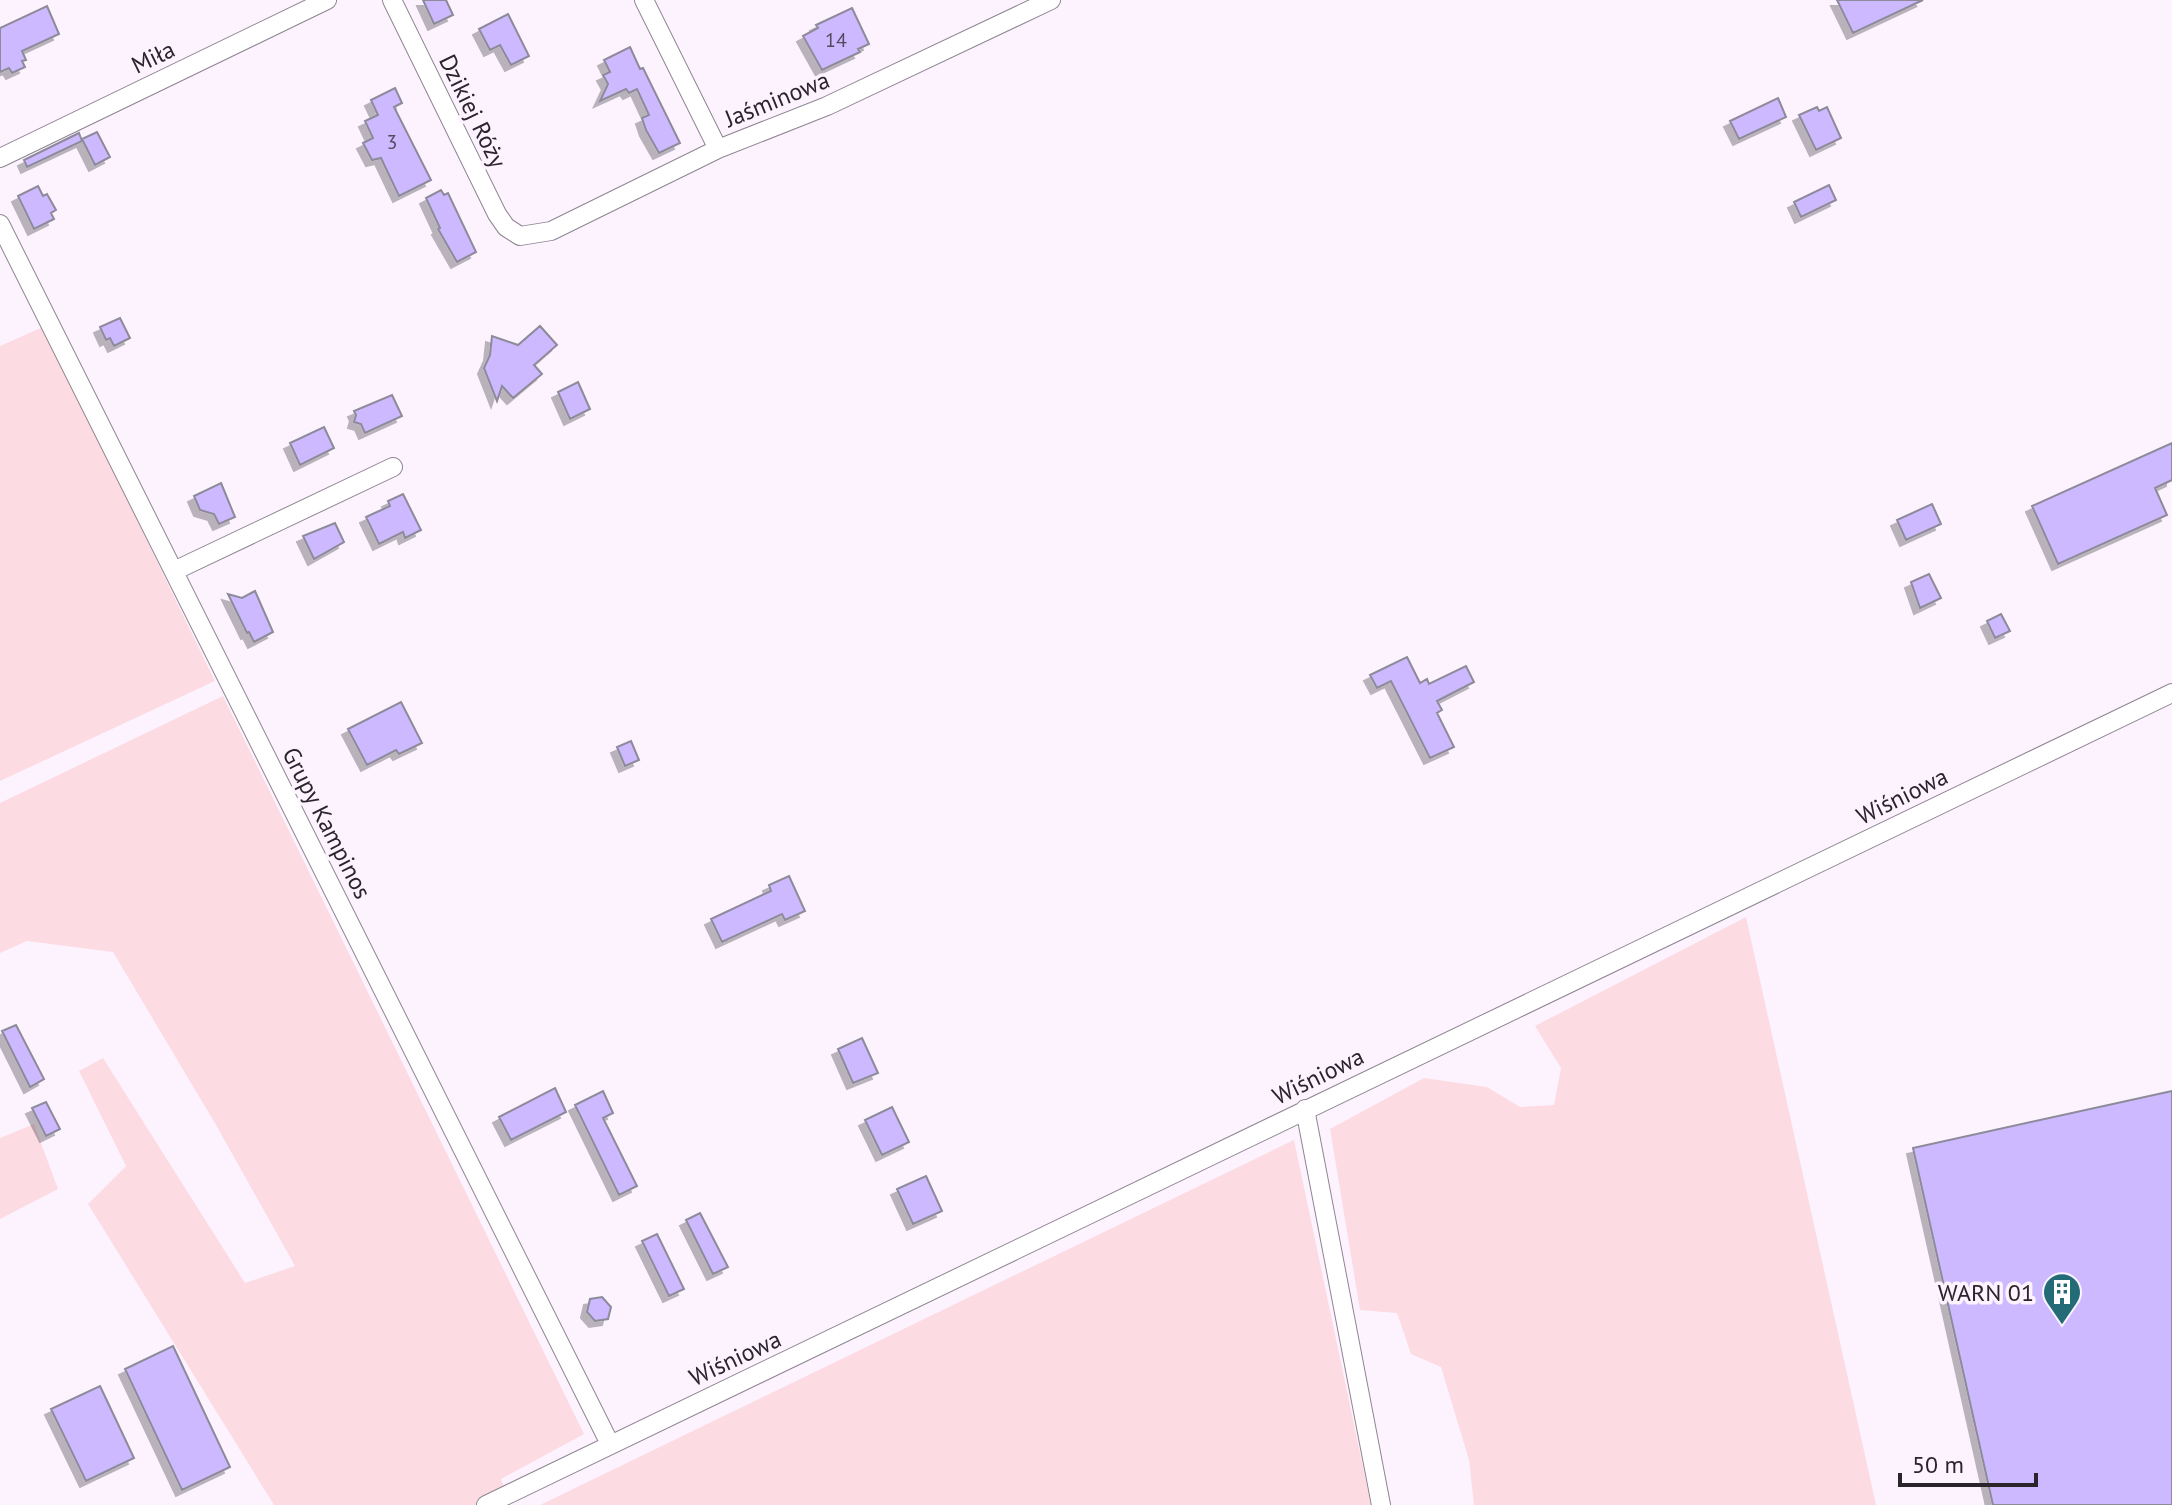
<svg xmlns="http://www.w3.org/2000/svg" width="2172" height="1505" font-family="'PT Sans',sans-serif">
  <defs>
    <filter id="shadow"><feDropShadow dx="-6" dy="6" stdDeviation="0" flood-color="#0004"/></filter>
  </defs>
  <rect width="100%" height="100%" fill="#fcf3ff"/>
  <path fill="#fddbe2" d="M 43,327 L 215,681 L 0,781 L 0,346 Z
    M 223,696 L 584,1434 L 501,1479 L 511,1505 L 274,1505 L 88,1204 L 126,1166 L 79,1071 L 103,1058 L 245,1283 L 295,1266 L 216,1125 L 113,952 L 27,941 L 0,953 L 0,803 Z
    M 1746,917 L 1876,1505 L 1474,1505 L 1469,1460 L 1441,1367 L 1411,1354 L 1397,1313 L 1360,1310 L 1330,1129 L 1424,1078 L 1487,1087 L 1520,1107 L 1554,1105 L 1561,1068 L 1535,1026 Z
    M 34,1124 L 58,1189 L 0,1219 L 0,1138 Z
    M 1294,1140 L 1371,1505 L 540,1505 Z"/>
  <path fill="#ccb9ff" stroke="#8d8a99" stroke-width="2" filter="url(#shadow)" d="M 423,0 L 446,0 L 453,15 L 434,24 Z
    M 1837,0 L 1923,0 L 1853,33 Z
    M 47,6 L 59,34 L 22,51 L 26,60 L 22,61 L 25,67 L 12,73 L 9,68 L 0,72 L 0,28 Z
    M 852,8 L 869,44 L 858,49 L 860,52 L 822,70 L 803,36 L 818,28 L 816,25 Z
    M 508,14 L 529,56 L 511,65 L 500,45 L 490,50 L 479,29 Z
    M 630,47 L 640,69 L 643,68 L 680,143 L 659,153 L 646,130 L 642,118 L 649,115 L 637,89 L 629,93 L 626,89 L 600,101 L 608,84 L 603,75 L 610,72 L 604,60 Z
    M 395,88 L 402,103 L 394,107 L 431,180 L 399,196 L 381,158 L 372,160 L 363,143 L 373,138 L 365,121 L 378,115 L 371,100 Z
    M 1778,98 L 1786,117 L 1739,139 L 1730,121 Z
    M 1817,107 L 1819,111 L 1827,107 L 1841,138 L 1816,150 L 1799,115 Z
    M 97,132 L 110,157 L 95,165 L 82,139 Z
    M 79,133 L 82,141 L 27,167 L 24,160 Z
    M 1829,185 L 1836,200 L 1801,217 L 1794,202 Z
    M 38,186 L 43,196 L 47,194 L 56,210 L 51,213 L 54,219 L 34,229 L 18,196 Z
    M 441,190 L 444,195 L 448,193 L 476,252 L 457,262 L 438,229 L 440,228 L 426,198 Z
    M 120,318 L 130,338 L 114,346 L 110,338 L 106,340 L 100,327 Z
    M 540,326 L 557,345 L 534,365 L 542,374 L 513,398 L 502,386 L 497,401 L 484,368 L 490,355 L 492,336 L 518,345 Z
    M 578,382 L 590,409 L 570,419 L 558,392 Z
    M 392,395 L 402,416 L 365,433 L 361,424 L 354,422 L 356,415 L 354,411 Z
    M 324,427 L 334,448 L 300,465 L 290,443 Z
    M 2172,443 L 2172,480 L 2155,488 L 2167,515 L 2058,564 L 2032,506 Z
    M 221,483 L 235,517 L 219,524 L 214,514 L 200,510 L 194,496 Z
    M 403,494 L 421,530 L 405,538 L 403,532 L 379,544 L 366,517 L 390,506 L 388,501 Z
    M 1932,504 L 1941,524 L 1906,540 L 1897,520 Z
    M 335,523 L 344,542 L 314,559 L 303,536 Z
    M 1929,574 L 1941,598 L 1920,608 L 1911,582 Z
    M 255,591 L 273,632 L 254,642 L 249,632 L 247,633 L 228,594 L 242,598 Z
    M 2001,614 L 2010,631 L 1995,638 L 1987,621 Z
    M 1407,657 L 1420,683 L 1427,679 L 1429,684 L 1466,666 L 1474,682 L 1437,701 L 1442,710 L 1437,713 L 1454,747 L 1430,758 L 1391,681 L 1377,688 L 1370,675 Z
    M 401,702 L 422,743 L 399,754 L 396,750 L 367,765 L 348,729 Z
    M 631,741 L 639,760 L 625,766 L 617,747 Z
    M 789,876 L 805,911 L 785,920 L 782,914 L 722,942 L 711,919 L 771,891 L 769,885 Z
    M 16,1025 L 44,1079 L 30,1087 L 2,1031 Z
    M 862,1038 L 878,1073 L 853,1083 L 838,1049 Z
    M 555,1088 L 566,1112 L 511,1140 L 499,1117 Z
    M 603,1091 L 613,1113 L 603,1118 L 637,1186 L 619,1195 L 575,1105 Z
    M 2172,1091 L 2172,1505 L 1993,1505 L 1913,1148 Z
    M 46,1102 L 60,1129 L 46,1136 L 32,1108 Z
    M 892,1107 L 909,1142 L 882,1155 L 865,1120 Z
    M 926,1176 L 942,1211 L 913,1224 L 897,1189 Z
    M 700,1213 L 728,1267 L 713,1274 L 686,1220 Z
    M 657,1234 L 684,1289 L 669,1296 L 642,1241 Z
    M 602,1297 L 611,1307 L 608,1319 L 595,1321 L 587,1312 L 590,1299 Z
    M 173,1346 L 230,1467 L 182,1490 L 125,1369 Z
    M 100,1386 L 134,1458 L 86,1481 L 51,1409 Z"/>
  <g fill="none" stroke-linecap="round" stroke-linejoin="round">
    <g stroke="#8f8592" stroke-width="20">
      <path id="minor" d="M 392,0 L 497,214 L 506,227 L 520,236 L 551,231 L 718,149 L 827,106 L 1051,0
        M 644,0 L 718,149
        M 0,158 L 327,0
        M 0,224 L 610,1444
        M 174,571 L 393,467
        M 1305,1109 L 1381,1505
        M 486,1505 L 2172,693"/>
    </g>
    <use href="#minor" stroke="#fff" stroke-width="18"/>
  </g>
  <defs>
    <g id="building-pin" transform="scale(2)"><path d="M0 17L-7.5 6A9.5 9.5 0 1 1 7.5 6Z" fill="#236c77" stroke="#fcf3ff"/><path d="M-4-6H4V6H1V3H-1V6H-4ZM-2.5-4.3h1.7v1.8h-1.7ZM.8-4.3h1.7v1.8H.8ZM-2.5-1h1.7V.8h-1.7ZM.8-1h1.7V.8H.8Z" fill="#fff"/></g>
  </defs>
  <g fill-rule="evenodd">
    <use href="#building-pin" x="2062" y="1292"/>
  </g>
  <g text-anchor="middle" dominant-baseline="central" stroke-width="7" stroke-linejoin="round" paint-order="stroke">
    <g font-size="20" fill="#524a5f">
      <text x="836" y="40">14</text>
      <text x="392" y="142">3</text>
    </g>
    <g font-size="24" fill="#29252a" stroke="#fcf3ff">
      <text transform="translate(153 57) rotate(-26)">Miła</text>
      <text transform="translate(777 99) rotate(-22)">Jaśminowa</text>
      <text transform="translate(473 111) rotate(64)">Dzikiej Róży</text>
      <text transform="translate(1902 796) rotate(-26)">Wiśniowa</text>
      <text transform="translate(327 823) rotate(63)">Grupy Kampinos</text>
      <text transform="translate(1318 1076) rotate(-26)">Wiśniowa</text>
      <text transform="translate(735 1358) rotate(-25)">Wiśniowa</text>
    </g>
    <g font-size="24" fill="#29252a" stroke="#fcf3ff" text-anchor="end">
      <text x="2034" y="1292">WARN 01</text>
    </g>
  </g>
  <path d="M1900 1473v12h136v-12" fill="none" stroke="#29252a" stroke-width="4"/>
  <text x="1912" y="1473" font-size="24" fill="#29252a" stroke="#fcf3ff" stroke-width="6" paint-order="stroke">50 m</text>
</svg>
